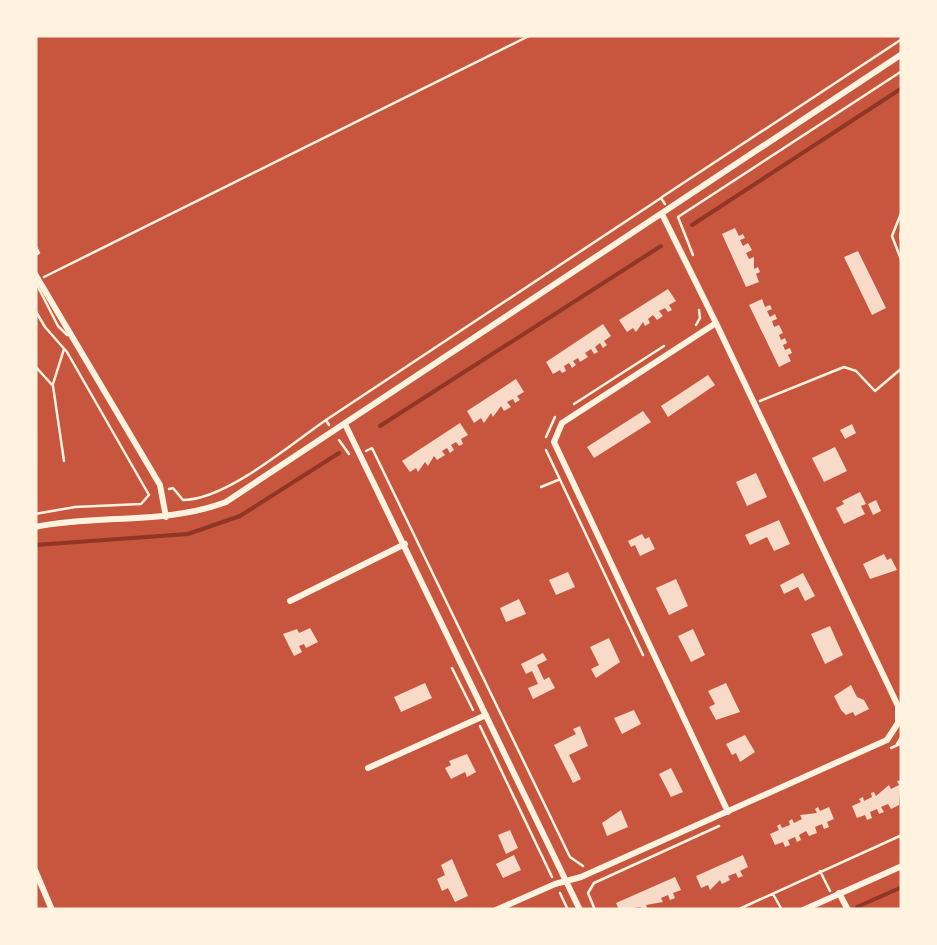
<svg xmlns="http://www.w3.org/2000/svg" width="937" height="945" font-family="Ubuntu,sans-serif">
  <rect width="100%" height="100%" fill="#c8553d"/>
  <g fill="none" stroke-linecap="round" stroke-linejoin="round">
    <path stroke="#8f3625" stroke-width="4" d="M 692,225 L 902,88
      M 380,426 L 661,246
      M 35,545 L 188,534 L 240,516 L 339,453
      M 857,907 L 902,887"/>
  </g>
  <path fill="#f7dbc8" d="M 735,228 L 739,236 L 743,234 L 745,238 L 740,240 L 743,246 L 748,243 L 752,250 L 746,253 L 749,259 L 754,257 L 754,269 L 758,267 L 760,272 L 756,274 L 759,282 L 746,287 L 722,234 Z
    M 858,251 L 886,308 L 872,315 L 844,257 Z
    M 668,289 L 676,301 L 669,305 L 672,310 L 668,312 L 665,308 L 659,311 L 663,316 L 657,320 L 653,315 L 648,319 L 650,323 L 645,326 L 643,322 L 636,332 L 633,328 L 627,332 L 619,320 Z
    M 762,299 L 765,307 L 770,305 L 772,309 L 767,311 L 770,317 L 775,314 L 777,319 L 772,321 L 774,327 L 779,325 L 783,333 L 779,335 L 781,340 L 785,338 L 787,343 L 783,345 L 785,350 L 790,348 L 792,353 L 788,355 L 791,361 L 779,367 L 749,305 Z
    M 603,324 L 611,336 L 604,341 L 607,345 L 603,348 L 600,343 L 595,347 L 598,352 L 594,354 L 591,349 L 585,353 L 588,357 L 580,362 L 578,358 L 573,361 L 576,365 L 572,368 L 569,363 L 564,366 L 566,371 L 562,373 L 560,370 L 553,374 L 546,362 Z
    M 708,375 L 715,385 L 668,417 L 661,406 Z
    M 516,379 L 524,392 L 517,396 L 520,400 L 515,403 L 513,399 L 507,402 L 511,407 L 504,411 L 501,406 L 493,417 L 491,413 L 484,423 L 481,418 L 474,423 L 467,411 Z
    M 643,411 L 651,422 L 594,458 L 587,447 Z
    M 460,423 L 468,435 L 461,439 L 463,444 L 459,446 L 456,442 L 451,445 L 454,450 L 450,453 L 447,448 L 442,451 L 445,455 L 437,460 L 434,456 L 428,466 L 425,462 L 418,472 L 416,468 L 410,472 L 402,461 Z
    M 852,424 L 856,433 L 845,439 L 840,430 Z
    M 835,447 L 847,471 L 824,482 L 812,458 Z
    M 756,473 L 767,497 L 747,506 L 736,482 Z
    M 860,492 L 866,504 L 861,506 L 865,514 L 844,524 L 836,508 L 844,504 L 842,501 Z
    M 876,500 L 881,511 L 873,515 L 868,504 Z
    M 779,520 L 790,544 L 774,551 L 767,537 L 750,545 L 745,535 Z
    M 642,534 L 645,539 L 649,537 L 655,549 L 640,556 L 635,545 L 631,547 L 628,541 Z
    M 884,554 L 887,560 L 891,558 L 897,570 L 870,579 L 863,564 Z
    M 568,572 L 575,587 L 556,595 L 549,580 Z
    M 803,573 L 815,596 L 805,601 L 798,587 L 784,594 L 780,585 Z
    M 676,579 L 688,606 L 669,615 L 656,588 Z
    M 519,599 L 526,614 L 506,622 L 500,608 Z
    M 830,626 L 843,655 L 825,664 L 811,634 Z
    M 310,628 L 318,642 L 306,648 L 304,644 L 299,646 L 302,652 L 294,656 L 283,634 L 297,629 L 299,633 Z
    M 693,629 L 705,655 L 691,662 L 678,636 Z
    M 609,638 L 620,662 L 596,678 L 591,669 L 599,665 L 590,647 Z
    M 543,653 L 547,660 L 537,665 L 544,680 L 549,677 L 555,688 L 533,699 L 528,688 L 538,684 L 532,671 L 526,674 L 521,664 Z
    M 425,683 L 432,698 L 401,712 L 394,697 Z
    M 726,683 L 740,712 L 716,720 L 709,707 L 715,704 L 708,691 Z
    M 851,685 L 857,697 L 864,700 L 869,709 L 855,716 L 853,712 L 846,715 L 841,710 L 834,696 Z
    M 634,710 L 641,724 L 622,734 L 614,718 Z
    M 580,726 L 588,746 L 569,755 L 581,779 L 573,783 L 554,745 L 576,734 L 573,729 Z
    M 745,735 L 755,752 L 740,762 L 736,753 L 732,755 L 726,744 Z
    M 467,754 L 476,772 L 467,777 L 465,772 L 451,779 L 445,768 L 451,765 L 449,761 Z
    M 671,768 L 683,792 L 671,797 L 659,774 Z
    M 901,780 L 899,805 L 891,809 L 888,804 L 881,807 L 884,812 L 879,814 L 877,809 L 870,812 L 872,818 L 867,820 L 865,815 L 857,818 L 852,806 L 861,802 L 859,799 L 863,797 L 864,801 L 872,797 L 871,793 L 874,792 L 876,796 L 889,785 L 891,789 L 899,785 L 897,781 Z
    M 818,807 L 820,811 L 829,807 L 834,819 L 827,822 L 829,827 L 824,829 L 822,824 L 815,827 L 817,833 L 809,836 L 806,831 L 799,835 L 801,840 L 797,842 L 795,837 L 788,840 L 790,845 L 785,847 L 783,842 L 775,845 L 770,834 L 779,830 L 777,826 L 780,824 L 782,828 L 790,825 L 789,821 L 792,819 L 794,823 L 802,819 L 800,815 L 817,813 L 815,809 Z
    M 621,810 L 628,827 L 607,836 L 602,823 Z
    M 510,830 L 518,848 L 506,854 L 498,835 Z
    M 514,855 L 521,870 L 503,878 L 496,864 Z
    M 743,855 L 748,867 L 740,871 L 743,876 L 738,878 L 736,873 L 728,876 L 730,880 L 722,884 L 720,880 L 710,890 L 708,885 L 701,888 L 696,876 Z
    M 452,859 L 468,896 L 455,902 L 448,888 L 442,891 L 437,879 L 445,875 L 441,865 Z
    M 675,877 L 681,890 L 673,893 L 675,898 L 670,900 L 668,895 L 661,898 L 663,902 L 646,905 L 648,910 L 640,907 L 619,910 L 616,903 Z"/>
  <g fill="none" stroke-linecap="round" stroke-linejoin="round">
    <path stroke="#fff3e0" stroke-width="2.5" d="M 662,197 L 902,39
      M 902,211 L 892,236 L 902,262
      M 35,245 L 39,253 L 35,255
      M 693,255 L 678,217 L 902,71
      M 44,277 L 531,35
      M 35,310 L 45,327 L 67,352 L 149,495 L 141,504 L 75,507 L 35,514
      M 696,325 L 700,318 L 699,310
      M 35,366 L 53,386 L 64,461
      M 53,384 L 64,349
      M 760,401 L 844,367 L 856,371 L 875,391 L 902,368
      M 574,404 L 664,346
      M 326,420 L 661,198 L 665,204
      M 546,437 L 555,417
      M 339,440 L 349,454
      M 546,450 L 643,655
      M 366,451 L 372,448 L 570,857 L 583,866
      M 541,487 L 558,480
      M 169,489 L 173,488 L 183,500 C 226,500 291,444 326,420 L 329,425
      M 452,668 L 473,710
      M 480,726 L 552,877
      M 897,744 L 902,736
      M 891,748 L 902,743
      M 820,871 L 830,891
      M 560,893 L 568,910
      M 773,894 L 782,910
      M 595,910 L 588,893 L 594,883 L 719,826
      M 737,910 L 902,835"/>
    <path stroke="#fff3e0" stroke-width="2.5" d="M 35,281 L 58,326 L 67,335"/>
    <path stroke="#fff3e0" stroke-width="6" d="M 662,214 L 716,323
      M 902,234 L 902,238
      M 35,274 L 160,485 L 166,517
      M 345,424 L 580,910
      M 35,527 C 99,514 165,525 226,502 L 902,54
      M 290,601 L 405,544
      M 368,768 L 486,715
      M 35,870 L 52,910
      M 839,893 L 848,910
      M 496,910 L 555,884 L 581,877 L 887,740 L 898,723 L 898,706 L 716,323 L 562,423 L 554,442 L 728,812
      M 803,910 L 902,866"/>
  </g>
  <rect width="937" height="945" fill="none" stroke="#fff3e0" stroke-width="75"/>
</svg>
